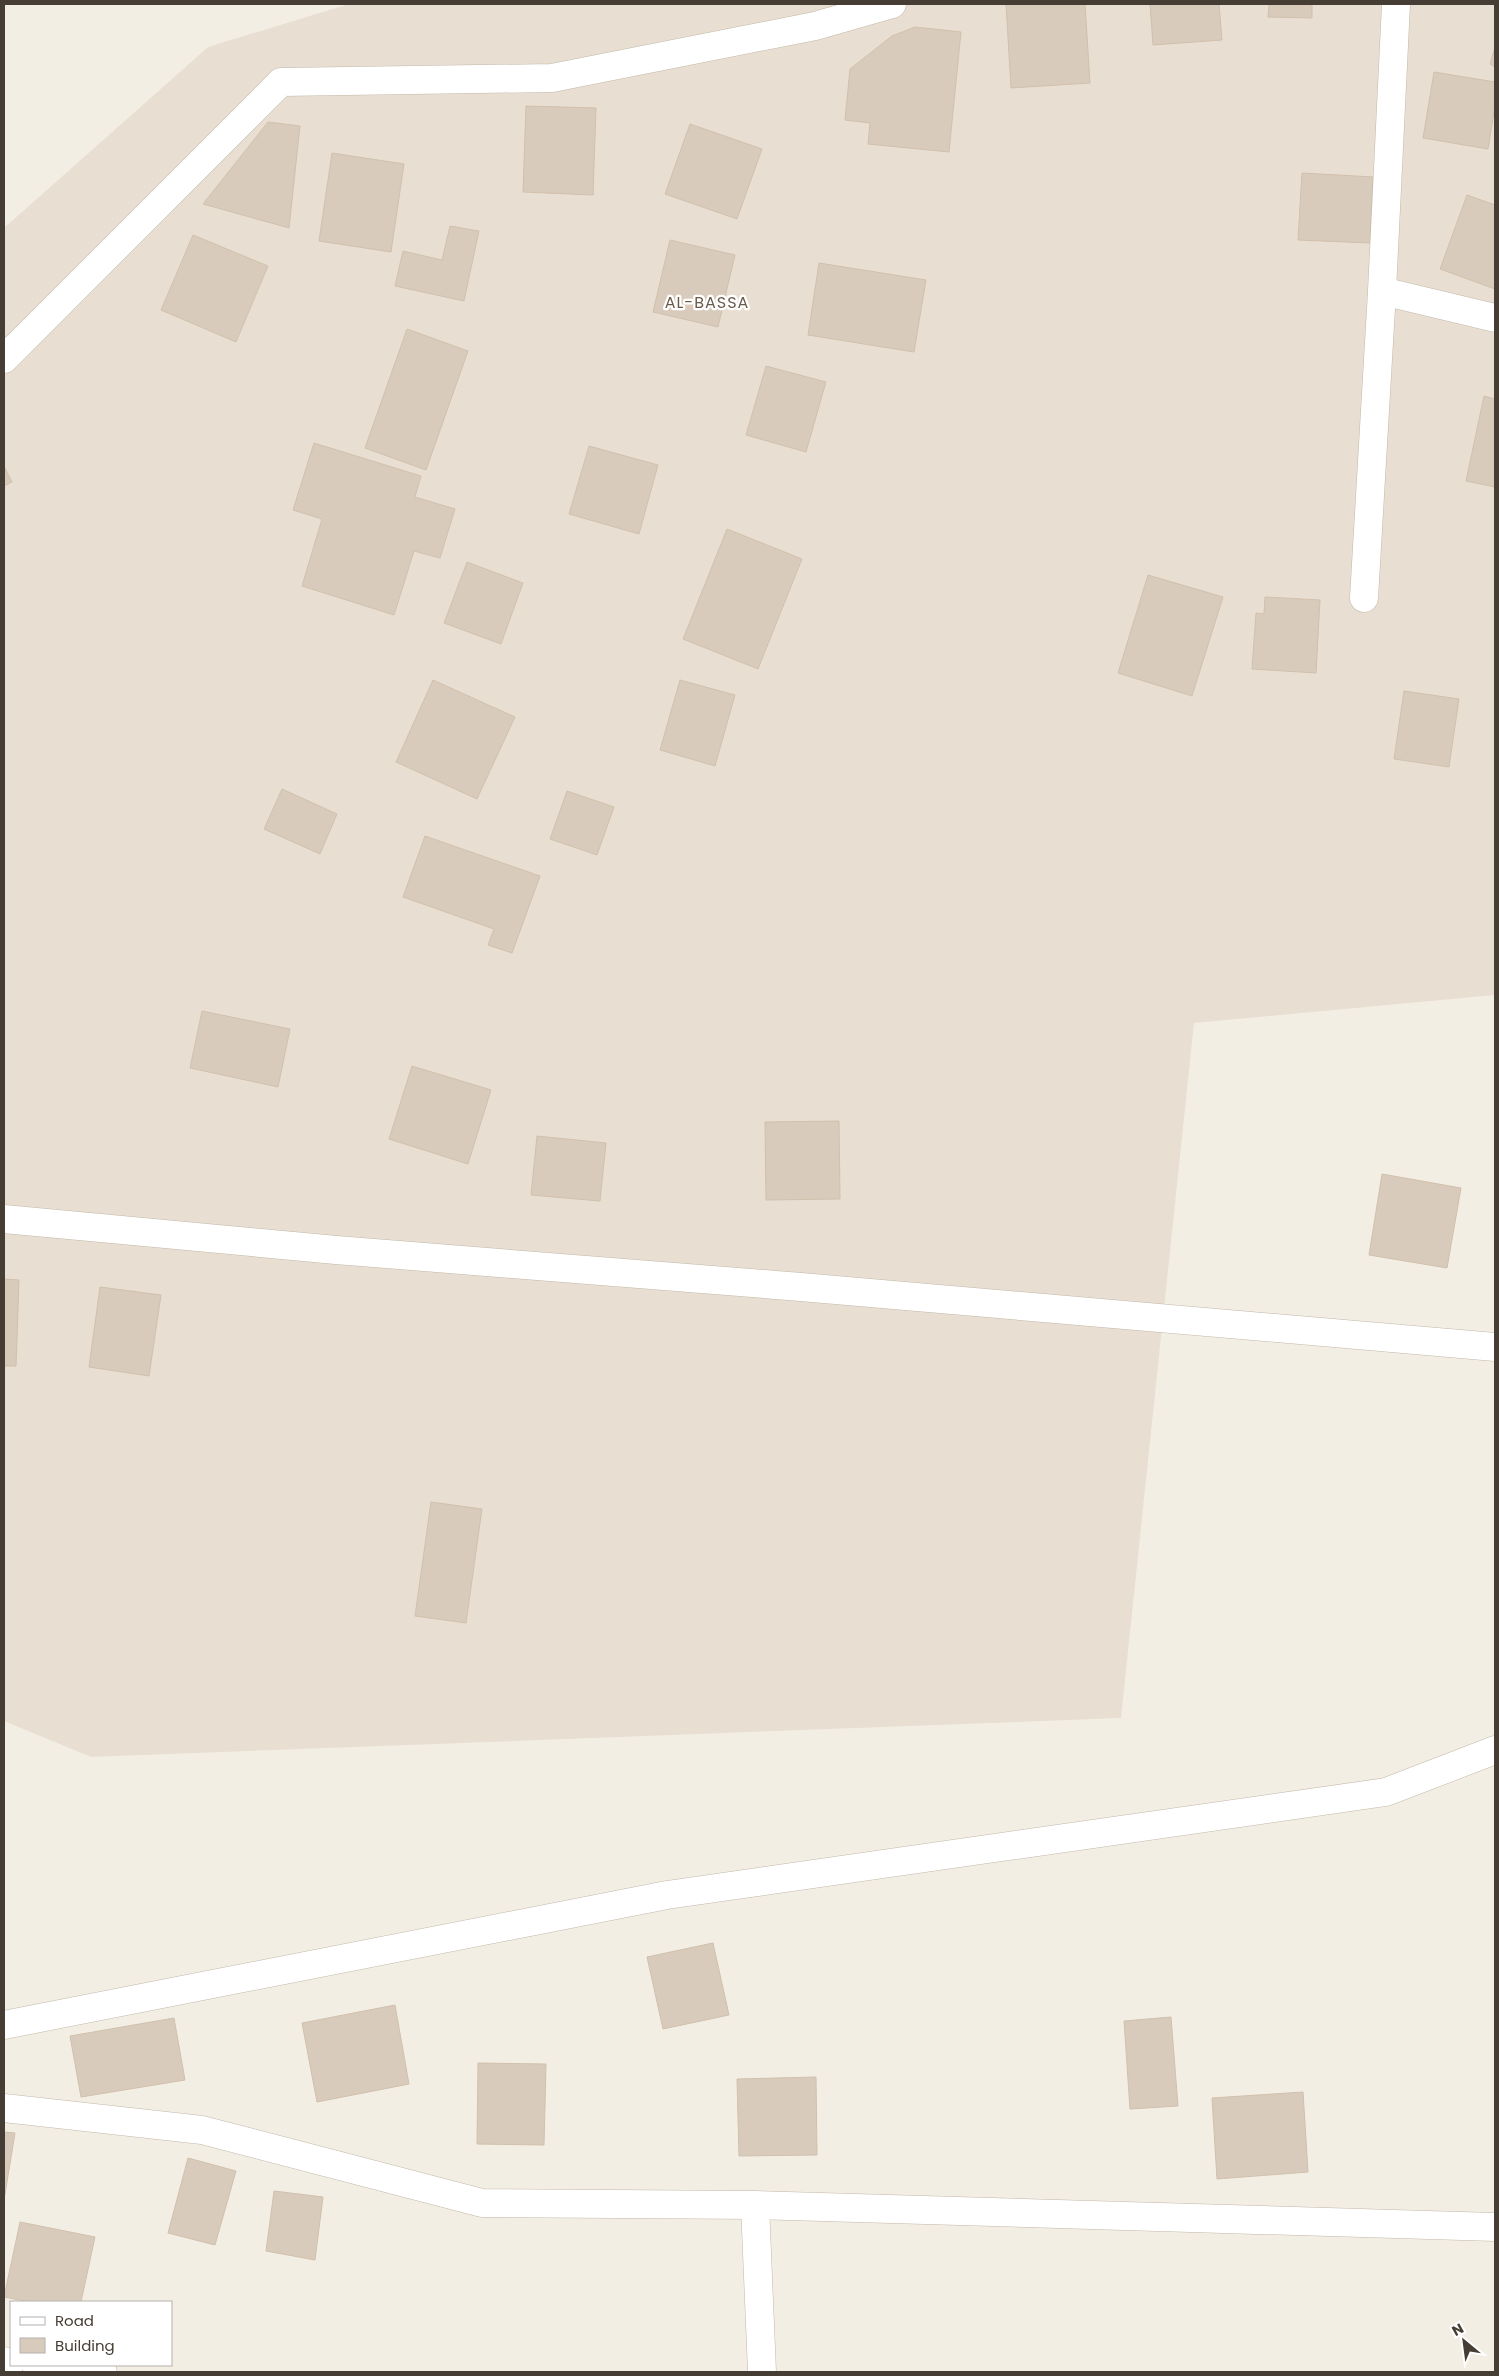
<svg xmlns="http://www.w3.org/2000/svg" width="1499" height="2376" font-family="Poppins,sans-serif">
  <rect width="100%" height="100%" fill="#f3eee4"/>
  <path fill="#e8dfd2" d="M 349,4 L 1495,4 L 1495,995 L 1194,1023 L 1121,1718 L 91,1757 L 4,1721 L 4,228 L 208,47 Z"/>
  <path fill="#d9cbbc" stroke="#d1c0ac" d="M 1006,4 L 1085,4 L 1090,83 L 1011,88 Z
    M 1150,4 L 1219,4 L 1222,40 L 1153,45 Z
    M 1269,4 L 1312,4 L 1312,18 L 1268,17 Z
    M 915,27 L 961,32 L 949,152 L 868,144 L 870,123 L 845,120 L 850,69 L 892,36 Z
    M 1495,47 L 1495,67 L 1490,64 Z
    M 1434,72 L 1495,82 L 1495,106 L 1488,149 L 1423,138 Z
    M 526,106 L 596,108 L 593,195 L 523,192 Z
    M 268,122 L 300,126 L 289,228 L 203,204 Z
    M 690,124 L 762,149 L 737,219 L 665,194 Z
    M 332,153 L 404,164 L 391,252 L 319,241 Z
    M 1302,173 L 1373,177 L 1370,243 L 1298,240 Z
    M 1467,195 L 1495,205 L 1495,289 L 1440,269 Z
    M 450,226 L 479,231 L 464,301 L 395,286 L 403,251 L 442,260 Z
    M 193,235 L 268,266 L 236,342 L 161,310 Z
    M 670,240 L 735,255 L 718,327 L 653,312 Z
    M 819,263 L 926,280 L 914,352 L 808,335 Z
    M 407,329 L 468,351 L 426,470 L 365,448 Z
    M 766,366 L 826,382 L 806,452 L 746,435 Z
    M 1484,396 L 1495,399 L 1495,487 L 1466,481 Z
    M 314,443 L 421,476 L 415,497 L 455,509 L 440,558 L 414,551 L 394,615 L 302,586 L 322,519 L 293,510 Z
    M 589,446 L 658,465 L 639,534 L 569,514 Z
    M 4,466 L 12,482 L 4,486 Z
    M 727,529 L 802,559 L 758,669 L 683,639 Z
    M 467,562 L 523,583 L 501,644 L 444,623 Z
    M 1148,575 L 1223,597 L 1192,696 L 1118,673 Z
    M 1265,597 L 1320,600 L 1316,673 L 1252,669 L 1256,613 L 1264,614 Z
    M 433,680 L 515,717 L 477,799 L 396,762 Z
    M 680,680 L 735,695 L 715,766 L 660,750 Z
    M 1404,691 L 1459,699 L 1449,767 L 1394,759 Z
    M 282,789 L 337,814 L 320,854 L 264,829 Z
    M 567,791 L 614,807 L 597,855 L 550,839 Z
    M 425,836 L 540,876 L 512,953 L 488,945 L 494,929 L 403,897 Z
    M 202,1011 L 290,1029 L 278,1087 L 190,1068 Z
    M 412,1066 L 491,1090 L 468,1164 L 389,1139 Z
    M 839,1121 L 840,1199 L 766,1200 L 765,1122 Z
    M 537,1136 L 606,1143 L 600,1201 L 531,1195 Z
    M 1382,1174 L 1461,1188 L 1447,1268 L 1369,1255 Z
    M 4,1279 L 19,1280 L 16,1366 L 4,1366 Z
    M 100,1287 L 161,1295 L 149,1376 L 89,1367 Z
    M 431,1502 L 482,1509 L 466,1623 L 415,1616 Z
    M 713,1943 L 729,2015 L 663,2029 L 647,1957 Z
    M 395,2005 L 409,2084 L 317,2102 L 302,2023 Z
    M 1171,2017 L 1178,2106 L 1130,2109 L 1124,2021 Z
    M 174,2018 L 185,2080 L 81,2097 L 70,2036 Z
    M 478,2063 L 546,2064 L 544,2145 L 477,2144 Z
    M 816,2077 L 817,2155 L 739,2156 L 737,2079 Z
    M 1303,2092 L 1308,2172 L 1217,2179 L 1212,2098 Z
    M 4,2132 L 15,2133 L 4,2200 Z
    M 188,2158 L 236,2171 L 215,2245 L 168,2233 Z
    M 274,2191 L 323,2197 L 315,2260 L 266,2251 Z
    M 20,2222 L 95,2237 L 81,2302 L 30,2302 L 4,2297 Z"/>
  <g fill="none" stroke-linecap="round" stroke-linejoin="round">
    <g stroke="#c2b8a9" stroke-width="29">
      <path id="minor" d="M 1382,291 L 1495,318
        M 4,359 L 281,82 L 552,78 L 815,26 L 892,4
        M 1364,598 L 1382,291 L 1396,4
        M 4,1219 L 336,1250 L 801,1287 L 1495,1347
        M 4,2025 L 667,1895 L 1386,1792 L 1495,1750
        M 4,2108 L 202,2130 L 482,2203 L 755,2205 L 1495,2227
        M 755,2205 L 762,2372
        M 4,2361 L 11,2362
        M 36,2365 L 103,2372"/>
    </g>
    <use href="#minor" stroke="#fff" stroke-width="28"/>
  </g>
  <g text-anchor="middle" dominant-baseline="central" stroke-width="4.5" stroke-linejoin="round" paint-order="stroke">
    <g font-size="16" letter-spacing="1" fill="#695b4a" stroke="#fff">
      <text x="707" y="302">AL-BASSA</text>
    </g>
  </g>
  <rect width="1499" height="2376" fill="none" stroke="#463d34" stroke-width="10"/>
  <rect x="10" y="2301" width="162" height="65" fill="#ffffff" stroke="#b5b1ae"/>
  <rect x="20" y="2317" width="25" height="8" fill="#ffffff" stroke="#b5b1ae"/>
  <text x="55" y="2326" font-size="15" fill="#463d34">Road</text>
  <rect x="20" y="2338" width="25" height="15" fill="#d9cbbc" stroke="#b5b1ae"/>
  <text x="55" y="2351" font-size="15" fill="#463d34">Building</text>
  <g transform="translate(1464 2341) rotate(331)" stroke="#ffffff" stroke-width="4" paint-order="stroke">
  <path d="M0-4L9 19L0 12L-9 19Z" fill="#463d34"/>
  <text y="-8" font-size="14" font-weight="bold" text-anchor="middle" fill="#463d34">N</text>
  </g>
</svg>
